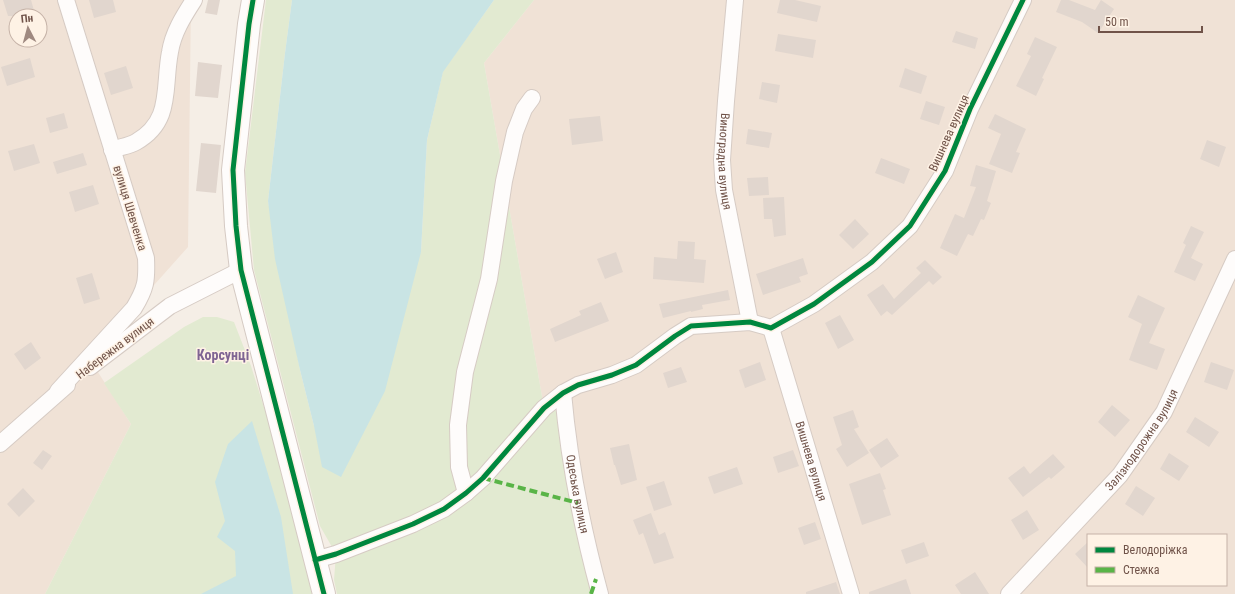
<svg xmlns="http://www.w3.org/2000/svg" width="1235" height="594" font-family="'Roboto Condensed',sans-serif">
  <rect width="100%" height="100%" fill="#f5eee6"/>
  <path fill="#f0e2d6" fill-rule="evenodd" d="M 0,0 L 191,0 L 188,247 L 89,358 L 131,424 L 45,594 L 0,594 ZM 16,16 L 40,16 L 40,40 L 16,40 Z
    M 534,0 L 1235,0 L 1235,594 L 600,594 L 563,393 L 544,408 L 484,63 ZM 1088,535 L 1226,535 L 1226,585 L 1088,585 Z"/>
  <path fill="#e2ead1" d="M 266,0 L 292,0 L 285,53 L 268,201 L 300,370 L 314,426 L 421,252 L 427,140 L 443,71 L 494,0 L 534,0 L 484,63 L 544,408 L 565,413 L 600,594 L 337,594 L 334,580 L 336,554 L 320,526 L 254,270 L 245,173 Z
    M 203,317 L 217,317 L 234,322 L 251,366 L 286,477 L 312,594 L 45,594 L 131,424 L 104,383 L 184,327 Z"/>
  <path fill="#c9e4e4" d="M 292,0 L 494,0 L 443,72 L 427,140 L 421,252 L 385,391 L 341,477 L 322,467 L 314,426 L 300,370 L 275,259 L 268,201 L 285,53 Z
    M 252,421 L 281,517 L 293,594 L 201,594 L 236,576 L 235,551 L 217,537 L 225,521 L 215,482 L 228,444 Z"/>
  <path fill="#e1d6ce" d="M 3,0 L 31,0 L 35,14 L 28,16 L 8,16 Z
    M 89,0 L 113,0 L 116,12 L 94,18 Z
    M 208,0 L 220,0 L 217,15 L 205,13 Z
    M 780,0 L 795,0 L 821,6 L 817,22 L 777,13 Z
    M 1061,0 L 1069,0 L 1095,10 L 1101,0 L 1114,9 L 1098,33 L 1082,22 L 1056,12 Z
    M 956,31 L 978,38 L 975,49 L 952,42 Z
    M 778,34 L 816,40 L 813,58 L 775,51 Z
    M 1035,37 L 1057,47 L 1042,78 L 1044,79 L 1036,96 L 1016,86 L 1031,56 L 1027,54 Z
    M 30,58 L 35,77 L 7,86 L 1,67 Z
    M 198,62 L 222,65 L 218,98 L 195,96 Z
    M 126,66 L 133,88 L 111,95 L 104,73 Z
    M 905,68 L 927,76 L 921,94 L 899,87 Z
    M 762,82 L 780,85 L 777,103 L 759,99 Z
    M 926,101 L 945,107 L 939,125 L 920,119 Z
    M 64,113 L 68,128 L 50,133 L 46,118 Z
    M 995,114 L 1026,129 L 1016,152 L 1020,153 L 1012,173 L 989,164 L 1001,134 L 988,128 Z
    M 600,116 L 603,141 L 572,145 L 569,119 Z
    M 748,129 L 772,133 L 769,148 L 746,144 Z
    M 1207,140 L 1226,147 L 1219,167 L 1200,159 Z
    M 201,143 L 221,145 L 216,193 L 196,191 Z
    M 34,144 L 40,163 L 14,171 L 8,151 Z
    M 83,153 L 87,165 L 57,174 L 53,162 Z
    M 881,158 L 910,169 L 904,184 L 875,173 Z
    M 976,165 L 996,171 L 987,201 L 991,203 L 984,220 L 981,219 L 973,236 L 968,234 L 957,256 L 940,248 L 955,214 L 964,218 L 976,187 L 970,186 Z
    M 768,177 L 769,195 L 749,196 L 747,178 Z
    M 93,185 L 99,204 L 75,212 L 69,192 Z
    M 784,197 L 786,235 L 774,237 L 772,219 L 764,219 L 763,198 Z
    M 855,219 L 869,234 L 853,249 L 839,235 Z
    M 1191,226 L 1204,232 L 1191,258 L 1203,264 L 1195,281 L 1174,272 L 1186,245 L 1183,243 Z
    M 678,241 L 695,242 L 694,259 L 706,260 L 704,283 L 653,279 L 654,257 L 677,259 Z
    M 616,252 L 623,272 L 605,279 L 597,259 Z
    M 803,258 L 808,274 L 799,277 L 801,282 L 763,295 L 756,274 Z
    M 925,260 L 942,277 L 933,285 L 929,281 L 892,315 L 887,311 L 881,316 L 867,295 L 883,284 L 894,299 L 921,273 L 916,268 Z
    M 92,273 L 100,299 L 84,304 L 76,278 Z
    M 728,290 L 730,300 L 702,305 L 703,309 L 691,312 L 691,311 L 663,318 L 659,304 Z
    M 1138,295 L 1165,308 L 1149,343 L 1165,349 L 1157,370 L 1129,360 L 1142,324 L 1128,317 Z
    M 601,302 L 609,321 L 555,342 L 550,329 L 581,315 L 579,311 Z
    M 840,315 L 854,340 L 838,349 L 825,323 Z
    M 31,342 L 41,358 L 25,370 L 14,354 Z
    M 760,362 L 766,380 L 745,388 L 739,370 Z
    M 1211,362 L 1234,370 L 1227,390 L 1204,382 Z
    M 681,367 L 687,382 L 668,388 L 663,373 Z
    M 1112,405 L 1130,420 L 1115,437 L 1098,422 Z
    M 853,410 L 859,427 L 854,429 L 869,453 L 847,467 L 836,449 L 842,445 L 833,417 Z
    M 1195,417 L 1219,432 L 1209,447 L 1186,432 Z
    M 887,438 L 899,456 L 881,468 L 869,450 Z
    M 629,444 L 637,480 L 621,485 L 615,465 L 614,465 L 610,448 Z
    M 43,450 L 52,456 L 42,470 L 33,463 Z
    M 793,450 L 799,466 L 778,473 L 773,457 Z
    M 1169,453 L 1189,466 L 1179,481 L 1160,469 Z
    M 1053,454 L 1065,467 L 1051,479 L 1049,477 L 1023,497 L 1008,478 L 1024,466 L 1030,474 Z
    M 737,467 L 743,484 L 714,494 L 708,477 Z
    M 880,473 L 886,489 L 883,490 L 891,515 L 862,525 L 849,484 Z
    M 664,481 L 672,505 L 654,511 L 646,487 Z
    M 1136,486 L 1155,498 L 1143,516 L 1125,504 Z
    M 23,488 L 35,501 L 19,517 L 7,504 Z
    M 1027,510 L 1039,530 L 1023,540 L 1011,520 Z
    M 651,513 L 659,535 L 665,532 L 674,558 L 654,564 L 643,533 L 639,535 L 633,520 Z
    M 815,522 L 821,539 L 804,545 L 798,528 Z
    M 924,542 L 929,556 L 906,564 L 901,550 Z
    M 1088,542 L 1088,568 L 1075,554 Z
    M 975,572 L 989,594 L 961,594 L 955,585 Z
    M 906,579 L 911,594 L 869,594 L 869,592 Z
    M 836,582 L 840,594 L 806,594 L 806,592 Z"/>
  <g fill="none" stroke-linecap="round" stroke-linejoin="round">
    <g stroke="#d6cbc4" stroke-width="18">
      <g id="street">
        <path id="s1" d="M 735,0 L 726,101 L 722,160 L 724,190 L 750,322"/>
        <path d="M 112,150 C 120,147 129,146 136,142 C 173,121 163,88 170,52 C 173,33 183,17 194,0"/>
        <path id="s2" d="M 771,328 L 851,594"/>
        <path d="M 90,367 L 170,306 L 241,270"/>
        <path d="M 58,391 L 134,308 C 146,288 147,281 146,258 L 66,0"/>
        <path id="s3" d="M 563,393 C 569,461 582,528 600,594"/>
        <path d="M 0,444 L 67,385"/>
        <path d="M 466,493 L 459,467 L 458,425 L 465,372 L 489,279 L 504,181 L 515,132 L 524,109 L 532,98"/>
        <path d="M 315,560 L 336,554 L 413,524 L 444,509 L 466,493 L 483,478 L 544,408 L 563,393 L 578,385 L 612,375 L 636,365 L 675,336 L 691,326 L 750,322 L 771,328 L 814,304 L 872,262 L 910,226 L 945,171 L 970,109 L 1023,0"/>
        <path id="s4" d="M 1009,594 L 1120,475 L 1164,412 L 1235,259"/>
      </g>
    </g>
    <g stroke="#d5cac3" stroke-width="24">
      <path id="secondary" d="M 253,0 L 249,24 L 233,170 L 236,226 L 241,270 L 324,594"/>
    </g>
    <use href="#street" stroke="#fefcfb" stroke-width="16"/>
    <use href="#secondary" stroke="#fefcfb" stroke-width="22"/>
    <path stroke="#59b447" stroke-width="4" stroke-dasharray="8 4" stroke-linecap="butt" d="M 483,478 L 578,503
      M 591,594 L 596,579"/>
    <g stroke="#fef2e5" stroke-width="8">
      <path id="cycleway" d="M 253,0 L 249,24 L 233,170 L 236,226 L 241,270 L 324,594
        M 315,560 L 336,554 L 413,524 L 444,509 L 466,493 L 483,478 L 544,408 L 563,393 L 578,385 L 612,375 L 636,365 L 675,336 L 691,326 L 750,322 L 771,328 L 814,304 L 872,262 L 910,226 L 945,171 L 970,109 L 1023,0"/>
    </g>
    <use href="#cycleway" stroke="#00873e" stroke-width="5"/>
  </g>
  <g text-anchor="middle" dominant-baseline="central" stroke-width="3" stroke-linejoin="round" paint-order="stroke">
    <g font-size="12" fill="#705349" stroke="#fef2e5">
      <text transform="translate(949 133) rotate(-66)">Вишнева вулиця</text>
      <text stroke="none"><textPath href="#s1" startOffset="162">Виноградна вулиця</textPath></text>
      <text transform="translate(130 208) rotate(73)">вулиця Шевченка</text>
      <text transform="translate(115 348) rotate(-37)">Набережна вулиця</text>
      <text stroke="none"><textPath href="#s4" startOffset="204">Залізнодорожна вулиця</textPath></text>
      <text stroke="none"><textPath href="#s2" startOffset="139">Вишнева вулиця</textPath></text>
      <text stroke="none"><textPath href="#s3" startOffset="102">Одеська вулиця</textPath></text>
    </g>
    <g font-size="14" font-weight="bold" fill="#7f6493" stroke="#fef2e5">
      <text x="223" y="355">Корсунці</text>
    </g>
  </g>
  <rect x="1087" y="534" width="140" height="52" fill="#fef2e5" stroke="#c5b2a7"/>
  <rect x="1095" y="547" width="20" height="6" fill="#00873e" stroke="#c5b2a7"/>
  <text x="1123" y="554" font-size="12" fill="#705349">Велодоріжка</text>
  <rect x="1095" y="567" width="20" height="6" fill="#59b447" stroke="#c5b2a7"/>
  <text x="1123" y="574" font-size="12" fill="#705349">Стежка</text>
  <g transform="translate(28 28) rotate(354)"><circle r="19" fill="#fef2e5" stroke="#c5b2a7"/>
  <path d="M0-3L7 15L0 10L-7 15Z" fill="#9f8980"/>
  <text y="-6" font-size="11" font-weight="bold" text-anchor="middle" fill="#705349">Пн</text>
  </g>
  <path d="M1099 26v6h103v-6" fill="none" stroke="#705349" stroke-width="2"/>
  <text x="1105" y="26" font-size="12" fill="#705349" stroke="#fef2e5" stroke-width="3" paint-order="stroke">50 m</text>
</svg>
